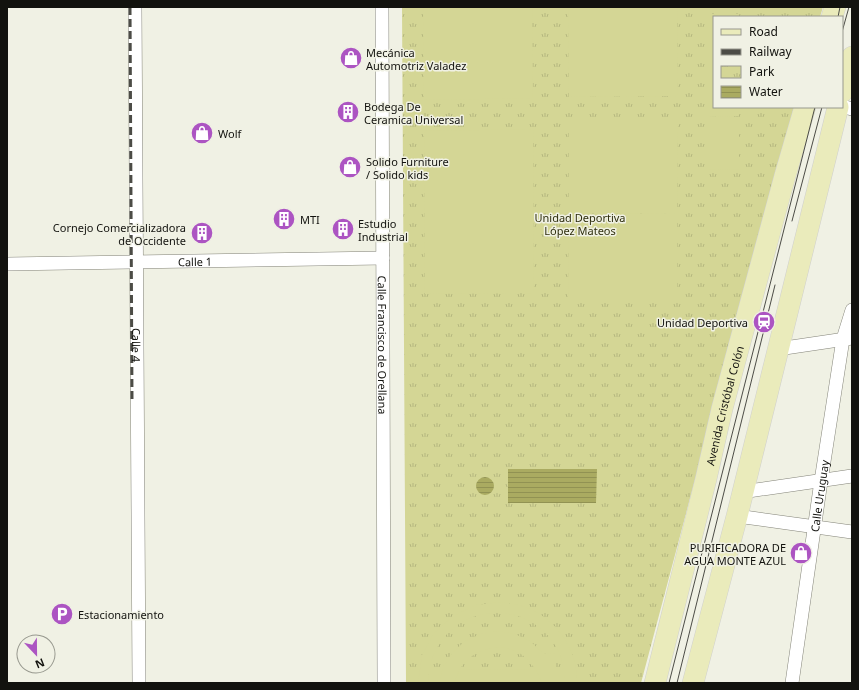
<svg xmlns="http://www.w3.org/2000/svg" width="859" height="690" font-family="'Noto Sans',sans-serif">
  <defs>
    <pattern id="park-tufts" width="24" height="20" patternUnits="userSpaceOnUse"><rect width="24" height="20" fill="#d4d695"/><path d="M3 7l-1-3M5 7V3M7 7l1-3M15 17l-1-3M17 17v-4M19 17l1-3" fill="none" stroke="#b5b77f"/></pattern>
    <pattern id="water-rules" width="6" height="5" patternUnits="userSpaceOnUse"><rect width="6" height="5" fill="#aaab61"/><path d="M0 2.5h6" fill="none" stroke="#919253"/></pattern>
  </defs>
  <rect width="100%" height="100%" fill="#f0f1e4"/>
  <path fill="url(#park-tufts)" d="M 402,7 L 823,7 L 820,17 L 714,17 L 714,107 L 794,107 L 641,683 L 406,683 Z"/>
  <path fill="#d4d695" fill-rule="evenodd" d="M 423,7 L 532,7 L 533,98 L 424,100 Z
    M 568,7 L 677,7 L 678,96 L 569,97 Z
    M 708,14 L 738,14 L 738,17 L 714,17 L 714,63 L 708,63 Z
    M 709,68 L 714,68 L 714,107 L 739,107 L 739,116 L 709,117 Z
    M 709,121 L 739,121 L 739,169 L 709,170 Z
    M 569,123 L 678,123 L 677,209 L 569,209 Z
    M 533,129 L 534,293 L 425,294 L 424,131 Z
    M 677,213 L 677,299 L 568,299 L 569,214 Z
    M 501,602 C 508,603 517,604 525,607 C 556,618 578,650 577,683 L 565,683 C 564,676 564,668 562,662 C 561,656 556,646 553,642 C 524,600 459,604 436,650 C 434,654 432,658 431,662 C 429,668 429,676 428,683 L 418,683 L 422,655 L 434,633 L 453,616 L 476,605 Z
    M 498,631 L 515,634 L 530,641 L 543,653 L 556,654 L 556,683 L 542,683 L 536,670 L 536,683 L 459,683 L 459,671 L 454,683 L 439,683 L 443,667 L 452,653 L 465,641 L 481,634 ZM 499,647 C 517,650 525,654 535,669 L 459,670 C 470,654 481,649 499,647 Z"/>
  <path fill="url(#water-rules)" d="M 508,469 L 597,469 L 596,503 L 508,503 Z
    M476 486a9 9 0 1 1 18 0a9 9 0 1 1-18 0Z"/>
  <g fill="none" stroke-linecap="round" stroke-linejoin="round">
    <g stroke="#838378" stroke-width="14">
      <g id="street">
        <path id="s1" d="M 135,7 L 139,683"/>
        <path id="s2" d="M 382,7 L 384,683"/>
        <path d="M 842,106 L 852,109"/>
        <path id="s3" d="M 7,264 L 383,258"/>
        <path d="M 778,349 L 852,338"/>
        <path d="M 742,492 L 852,476"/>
        <path d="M 737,516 L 852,532"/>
        <path id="s4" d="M 792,683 L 821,481 L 843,339 L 852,310"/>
      </g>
    </g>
    <g stroke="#d0d0cf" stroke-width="22">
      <g id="primary">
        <path d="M 832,17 L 835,7"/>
        <path d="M 842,92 L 852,57"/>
        <path id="s5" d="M 655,683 L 706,479 L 722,409 L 785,176 L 805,107"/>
        <path d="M 693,683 L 737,516 L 838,107"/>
      </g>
    </g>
    <use href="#street" stroke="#fff" stroke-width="13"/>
    <use href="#primary" stroke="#eaebbb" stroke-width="21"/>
    <path stroke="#4c4c46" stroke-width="1" d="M 838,17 L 840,7
      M 842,32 L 849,7
      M 792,221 L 822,107
      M 669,683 L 815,107
      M 677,683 L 775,285"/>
    <path stroke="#4c4c46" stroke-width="3" stroke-dasharray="8 4" stroke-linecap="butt" d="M 130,7 L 132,399"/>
  </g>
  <defs>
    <g id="shop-disc" transform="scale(1.15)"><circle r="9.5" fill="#ac54c2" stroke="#f0f1e4"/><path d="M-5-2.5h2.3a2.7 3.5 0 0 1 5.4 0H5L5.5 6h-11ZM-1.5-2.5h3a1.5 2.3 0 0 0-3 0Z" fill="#fff"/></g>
    <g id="building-disc" transform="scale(1.15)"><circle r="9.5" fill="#ac54c2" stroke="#f0f1e4"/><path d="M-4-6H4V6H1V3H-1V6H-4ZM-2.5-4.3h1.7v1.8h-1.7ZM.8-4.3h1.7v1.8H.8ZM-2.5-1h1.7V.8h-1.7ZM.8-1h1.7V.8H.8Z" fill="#fff"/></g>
    <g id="station-disc" transform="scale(1.15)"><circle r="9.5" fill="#ac54c2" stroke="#f0f1e4"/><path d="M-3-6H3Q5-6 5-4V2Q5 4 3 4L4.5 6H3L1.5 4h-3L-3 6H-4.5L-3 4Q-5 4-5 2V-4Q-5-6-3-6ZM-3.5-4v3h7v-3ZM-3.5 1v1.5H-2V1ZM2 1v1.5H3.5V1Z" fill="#fff"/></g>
    <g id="parking-disc" transform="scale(1.15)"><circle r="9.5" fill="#ac54c2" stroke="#f0f1e4"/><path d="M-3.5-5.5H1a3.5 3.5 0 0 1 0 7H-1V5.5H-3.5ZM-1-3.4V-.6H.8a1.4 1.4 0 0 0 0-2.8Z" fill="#fff"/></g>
  </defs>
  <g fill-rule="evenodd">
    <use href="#shop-disc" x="351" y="58"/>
    <use href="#building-disc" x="348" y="112"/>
    <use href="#shop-disc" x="202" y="133"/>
    <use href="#shop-disc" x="350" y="167"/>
    <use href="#building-disc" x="284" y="219"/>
    <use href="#building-disc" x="343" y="229"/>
    <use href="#building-disc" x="202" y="233"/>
    <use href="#station-disc" x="764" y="322"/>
    <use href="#shop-disc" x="801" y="553"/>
    <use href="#parking-disc" x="62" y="614"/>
  </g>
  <g text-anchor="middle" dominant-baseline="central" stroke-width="3" stroke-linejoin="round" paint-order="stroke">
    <g font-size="11" fill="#12120e" stroke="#f0f1e4" text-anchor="start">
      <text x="366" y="52">Mecánica<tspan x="366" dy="13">Automotriz Valadez</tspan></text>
      <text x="364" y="106">Bodega De<tspan x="364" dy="13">Ceramica Universal</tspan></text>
      <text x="218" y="133">Wolf</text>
      <text x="366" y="161">Solido Furniture<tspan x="366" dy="13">/ Solido kids</tspan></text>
      <text x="300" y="219">MTI</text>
      <text x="358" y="223">Estudio<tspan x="358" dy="13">Industrial</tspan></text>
      <text x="186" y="227" text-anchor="end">Cornejo Comercializadora<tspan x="186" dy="13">de Occidente</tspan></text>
      <text x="748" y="322" text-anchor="end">Unidad Deportiva</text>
      <text x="786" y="547" text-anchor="end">PURIFICADORA DE<tspan x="786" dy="13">AGUA MONTE AZUL</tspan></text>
      <text x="78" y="614">Estacionamiento</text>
    </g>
    <g font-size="11" fill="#2e2e0d" stroke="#f0f1e4">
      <text x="580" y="217">Unidad Deportiva<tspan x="580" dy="13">López Mateos</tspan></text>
    </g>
    <g font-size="11" fill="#12120e" stroke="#f0f1e4">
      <text stroke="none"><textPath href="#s3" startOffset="188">Calle 1</textPath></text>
      <text stroke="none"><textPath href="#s1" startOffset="338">Calle 4</textPath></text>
      <text stroke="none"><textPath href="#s2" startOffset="338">Calle Francisco de Orellana</textPath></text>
      <text stroke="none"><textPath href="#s5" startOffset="286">Avenida Cristóbal Colón</textPath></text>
      <text stroke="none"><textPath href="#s4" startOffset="189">Calle Uruguay</textPath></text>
    </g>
  </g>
  <rect width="859" height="690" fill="none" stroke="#12120e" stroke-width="16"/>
  <rect x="713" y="16" width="130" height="92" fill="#f0f1e4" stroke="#97988e"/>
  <rect x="721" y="29" width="20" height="6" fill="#eaebbb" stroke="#97988e"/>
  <text x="749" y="36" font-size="12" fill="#12120e">Road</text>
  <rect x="721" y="49" width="20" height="6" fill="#4c4c46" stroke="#97988e"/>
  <text x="749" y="56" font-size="12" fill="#12120e">Railway</text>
  <rect x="721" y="66" width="20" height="12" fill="url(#park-tufts)" stroke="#97988e"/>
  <text x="749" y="76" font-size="12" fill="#12120e">Park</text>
  <rect x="721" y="86" width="20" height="12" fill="url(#water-rules)" stroke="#97988e"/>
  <text x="749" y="96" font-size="12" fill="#12120e">Water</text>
  <g transform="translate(36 654) rotate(158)"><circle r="19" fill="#f0f1e4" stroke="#97988e"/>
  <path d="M0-3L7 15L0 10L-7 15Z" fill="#ac54c2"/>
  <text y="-6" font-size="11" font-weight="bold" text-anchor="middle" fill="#12120e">N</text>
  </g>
</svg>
